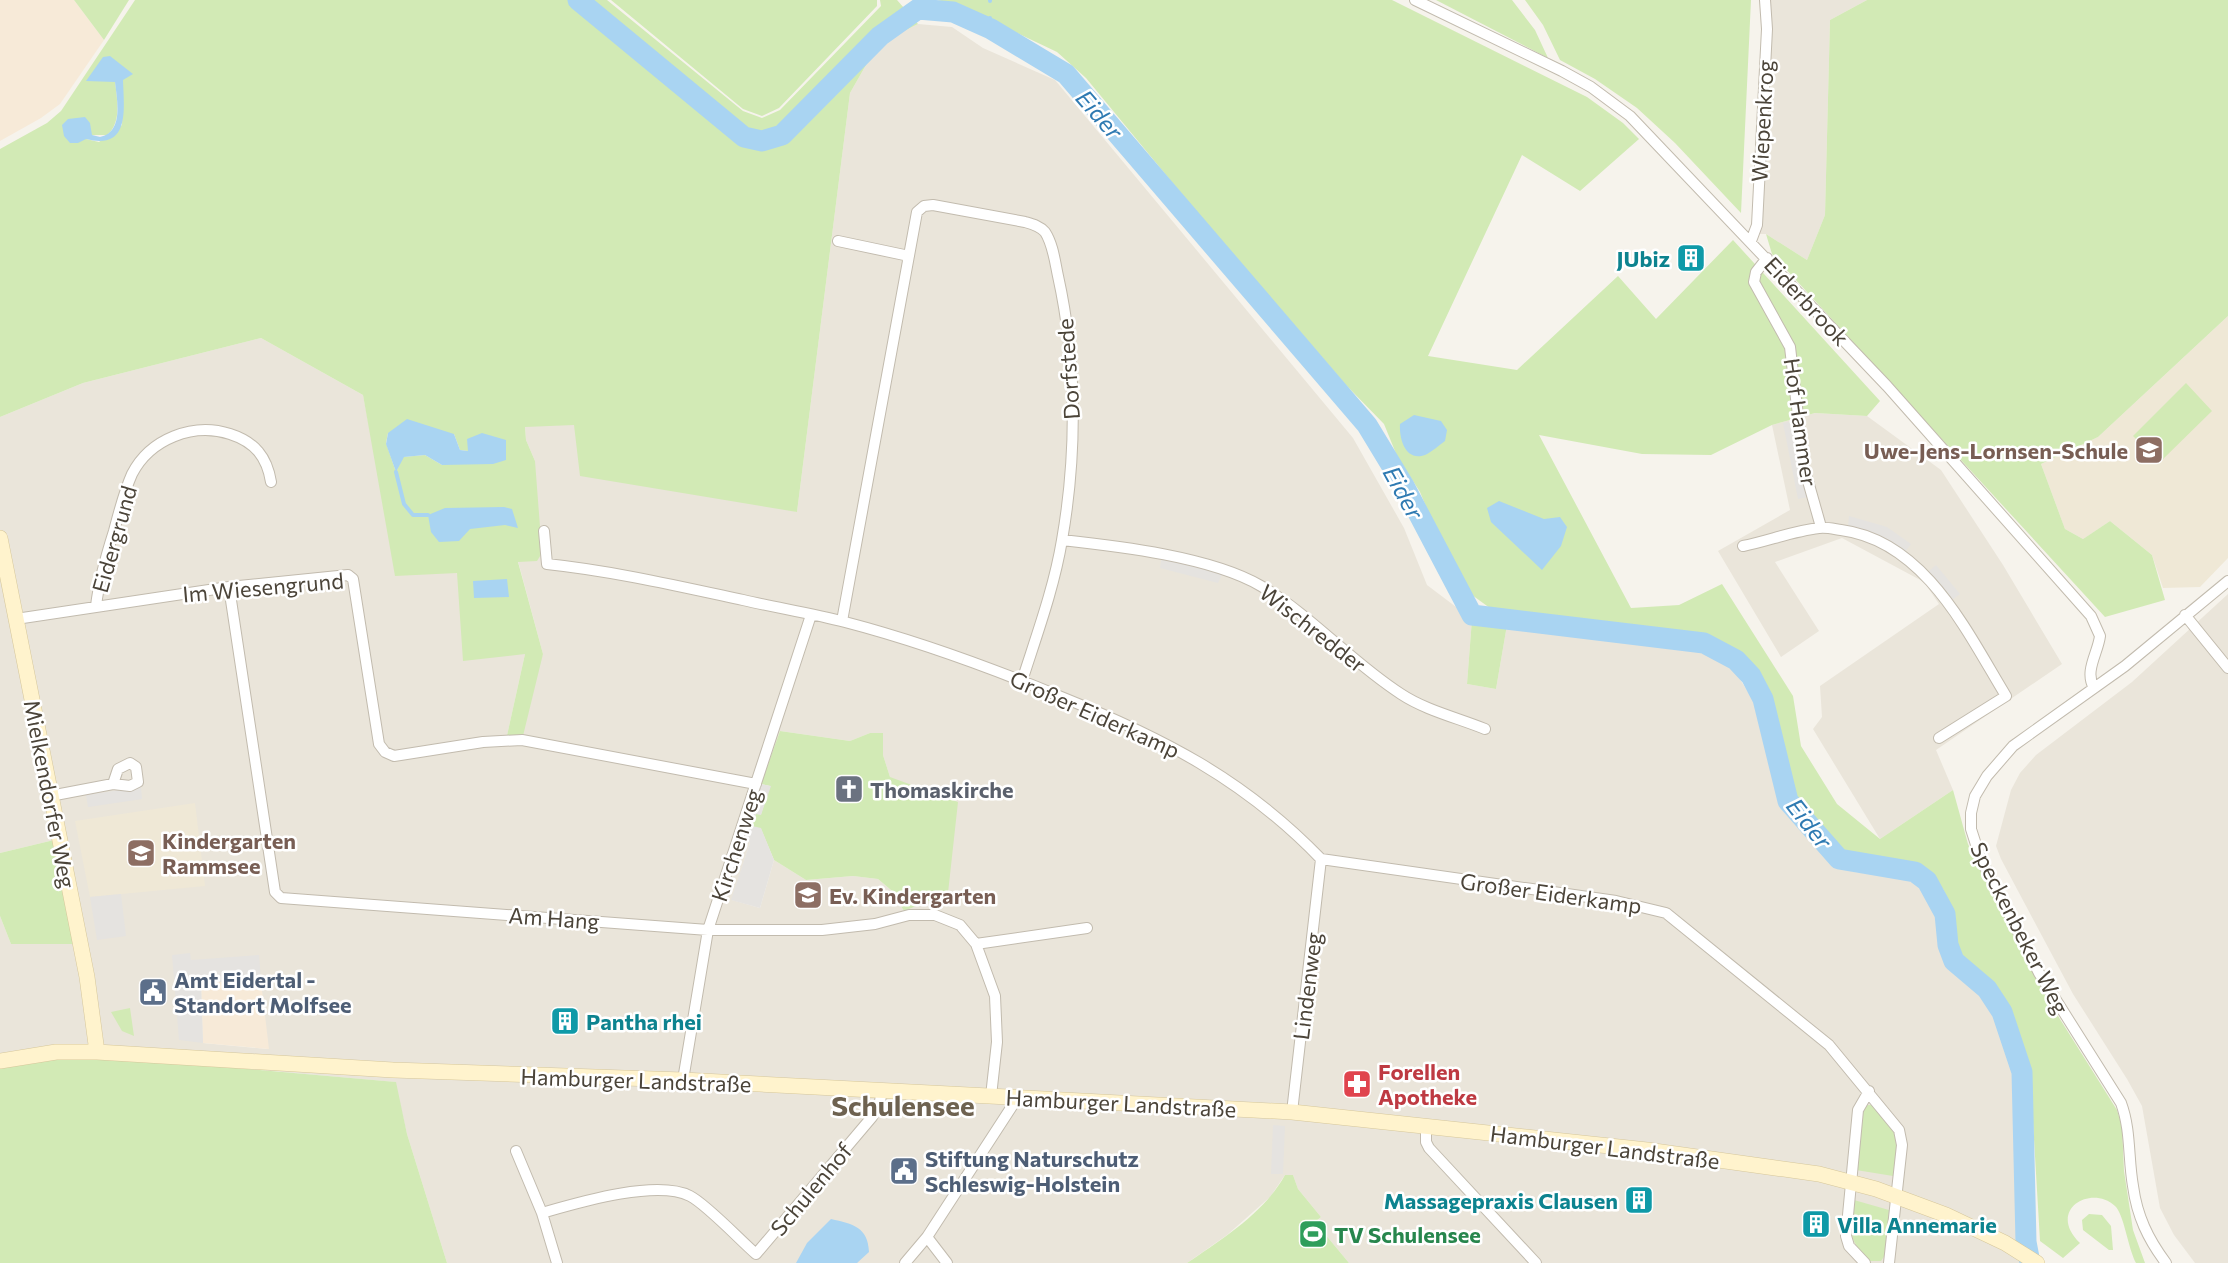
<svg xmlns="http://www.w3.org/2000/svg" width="2228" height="1263" font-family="Commissioner,sans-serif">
  <rect width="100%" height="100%" fill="#f6f3ec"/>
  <path fill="#eae5da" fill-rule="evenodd" d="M 1765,0 L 1867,0 L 1830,20 L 1825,215 L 1807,260 L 1766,234 L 1759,234 Z
    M 918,24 L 952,27 L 983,48 L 1055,80 L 1353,438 L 1404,528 L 1427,585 L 1472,619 L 1467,684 L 1496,689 L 1507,625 L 1701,650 L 1733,668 L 1753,700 L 1783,801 L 1823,854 L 1836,865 L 1854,872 L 1912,878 L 1924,884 L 1940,914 L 1943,946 L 1950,963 L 1982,992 L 1997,1015 L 2016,1075 L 2026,1263 L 1349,1263 L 1315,1222 L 1321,1217 L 1298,1189 L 1293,1175 L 1285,1175 L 1270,1197 L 1227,1235 L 1187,1263 L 447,1263 L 407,1134 L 395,1082 L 90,1055 L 0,1064 L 0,916 L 11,944 L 54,840 L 0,853 L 0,417 L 83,383 L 261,338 L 363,395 L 380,482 L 525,654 L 506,740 L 543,654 L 518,561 L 535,461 L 526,440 L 525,426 L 574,424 L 797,512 L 850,93 L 878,44 ZM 780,731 L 850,741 L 870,733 L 883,755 L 890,777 L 904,911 L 891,890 L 878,879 L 853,876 L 806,880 L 774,860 L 760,908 L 732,900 L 750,843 L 745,836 ZM 201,983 L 268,1049 L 203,1043 Z
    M 1815,413 L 1867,416 L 1941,470 L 2003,565 L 2062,664 L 1936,750 L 1953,790 L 1880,839 L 1813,729 L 1822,717 L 1820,686 L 1939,604 L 1924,582 L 1842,538 L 1775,562 L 1819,631 L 1781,657 L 1718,551 L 1790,510 L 1772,425 Z
    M 2228,594 L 2228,1263 L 2195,1263 L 2174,1235 L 2160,1208 L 2142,1106 L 2127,1079 L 2073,994 L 2001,859 L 1996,846 L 2011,790 L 2020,773 L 2036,755 L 2132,682 Z"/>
  <path fill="#f7ead8" d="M 0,0 L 74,0 L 104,40 L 60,104 L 41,118 L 0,141 Z
    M 201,982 L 261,982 L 269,1049 L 203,1043 Z"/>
  <path fill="#efe8d6" d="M 2228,316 L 2228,558 L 2200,587 L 2163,588 L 2152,555 L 2110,521 L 2083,539 L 2065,529 L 2041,464 L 2098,437 Z
    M 195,803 L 205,886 L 90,897 L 75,821 Z"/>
  <path fill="#d2eab5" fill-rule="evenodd" d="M 74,0 L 129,0 L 104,40 Z
    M 135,0 L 607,0 L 743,111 L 762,118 L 780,110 L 881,6 L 880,0 L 897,0 L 918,24 L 878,44 L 850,93 L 797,512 L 580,476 L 574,425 L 525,427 L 526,440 L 535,461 L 542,553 L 537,561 L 518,562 L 543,654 L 522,740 L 506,740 L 525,654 L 463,661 L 457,573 L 395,576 L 363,395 L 261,338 L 83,383 L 0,417 L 0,149 L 47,123 L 61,111 ZM 123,80 L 122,125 L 99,142 L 86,139 L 92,135 L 107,135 C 122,123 117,99 115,81 L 87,81 ZM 388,433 L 454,434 L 460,450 L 468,451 L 442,465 L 425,455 L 403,457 L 396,472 L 386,443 Z
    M 611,0 L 877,0 L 877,6 L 779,108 L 762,116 L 743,109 Z
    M 937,0 L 1392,0 L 1587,97 L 1623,123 L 1639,139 L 1580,191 L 1522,155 L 1428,356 L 1517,370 L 1618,276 L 1656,319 L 1733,240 L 1880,401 L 1867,416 L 1815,413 L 1772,425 L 1711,455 L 1642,454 L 1539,435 L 1631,608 L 1679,605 L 1722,584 L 1793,696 L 1801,746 L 1837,804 L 1880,839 L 1953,790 L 1968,844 L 1991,892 L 2043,992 L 2117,1110 L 2122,1126 L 2124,1171 L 2133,1230 L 2145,1263 L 2136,1263 C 2128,1248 2124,1214 2115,1206 C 2091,1184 2046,1210 2080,1243 L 2063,1258 L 2040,1241 L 2030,1071 L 1997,988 L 1961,958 L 1956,943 L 1953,911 L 1943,889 L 1914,863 L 1851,856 L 1816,825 L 1797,798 L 1772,700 L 1758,673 L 1743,655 L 1705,636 L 1681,631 L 1494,611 L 1472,595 L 1436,531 L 1420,492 L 1397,456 L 1384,424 L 1346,385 L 1204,221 L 1086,78 L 1057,52 L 958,5 Z
    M 1436,0 L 1512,0 L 1535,30 L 1548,58 Z
    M 1525,0 L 1751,0 L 1741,213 L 1675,143 L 1637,108 L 1595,79 L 1560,60 L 1543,25 Z
    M 1867,0 L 2228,0 L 2228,316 L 2098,437 L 2041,464 L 2065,529 L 2083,539 L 2110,521 L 2152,555 L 2165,600 L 2105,617 L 1772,254 L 1766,234 L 1807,260 L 1825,215 L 1830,20 Z
    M 2186,383 L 2212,411 L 2160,462 L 2133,436 Z
    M 1472,619 L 1507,625 L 1496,689 L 1467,684 Z
    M 780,731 L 850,741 L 870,733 L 883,733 L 883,755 L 890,777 L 958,802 L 948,893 L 904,911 L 891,890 L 878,879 L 853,876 L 806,880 L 774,860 L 761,829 L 751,826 L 756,814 L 761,814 L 770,786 L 761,784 Z
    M 54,840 L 74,944 L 11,944 L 0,916 L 0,853 Z
    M 130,1008 L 134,1036 L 122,1031 L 111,1012 Z
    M 90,1055 L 396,1082 L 407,1134 L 447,1263 L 0,1263 L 0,1064 Z
    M 1868,1105 L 1874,1105 C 1900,1135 1898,1138 1893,1176 L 1856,1170 L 1863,1107 Z
    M 1285,1175 L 1293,1175 L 1298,1189 L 1321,1217 L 1315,1222 L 1349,1263 L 1187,1263 C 1222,1239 1264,1213 1285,1175 Z
    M 1854,1200 L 1889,1210 L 1885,1255 L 1881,1261 L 1869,1261 C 1846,1236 1851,1233 1854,1200 Z
    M 2089,1214 L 2102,1215 L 2111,1226 L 2113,1250 L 2109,1250 L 2083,1230 L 2082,1220 Z"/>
  <path fill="#e5e3e0" d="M 1793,421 L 1808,497 L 1798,499 L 1783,423 Z
    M 1849,516 L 1887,527 L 1911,544 L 1905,552 L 1883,537 L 1848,526 Z
    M 1162,555 L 1224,570 L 1218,583 L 1160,568 Z
    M 1936,565 L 1960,594 L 1952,600 L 1928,572 Z
    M 761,784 L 771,786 L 761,815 L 756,814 L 752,826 L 761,828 L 774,860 L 760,908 L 731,900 L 750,843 L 745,836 Z
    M 141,787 L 142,799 L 88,807 L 86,795 Z
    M 121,894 L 126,936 L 97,940 L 90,897 Z
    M 190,953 L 191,960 L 259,955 L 261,982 L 201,982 L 203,1043 L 179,1040 L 172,955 Z
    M 1273,1125 L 1285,1126 L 1283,1174 L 1271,1174 Z"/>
  <path fill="#a9d4f2" d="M 110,56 L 133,74 L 123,80 C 124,111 130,150 86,139 L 78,143 L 70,143 L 64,136 L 62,125 L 68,119 L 85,117 L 90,123 L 92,135 L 100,137 C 124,132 117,100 115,82 L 86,81 L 103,57 Z
    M 1414,415 L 1441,421 L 1447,430 L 1445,441 C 1439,445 1432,452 1425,455 C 1405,462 1399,438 1400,424 Z
    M 407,419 L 454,434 L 460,450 L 468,451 L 467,439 L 482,433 L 506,440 L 506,460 L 493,464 L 442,465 L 425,455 L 404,457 L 396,472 L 386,444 L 388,433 Z
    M 1499,501 L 1544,519 L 1560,517 L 1567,527 L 1561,546 L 1542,570 L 1491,522 L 1487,508 Z
    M 504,507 L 512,509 L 518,528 L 505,525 L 470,529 L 459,541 L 439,542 L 431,532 L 428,515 L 445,508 Z
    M 507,579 L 509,597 L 474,598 L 473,581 Z
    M 831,1219 C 853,1224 868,1227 869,1252 L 857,1263 L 796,1263 L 807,1243 Z"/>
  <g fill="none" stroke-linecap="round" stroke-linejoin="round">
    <path stroke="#a9d4f2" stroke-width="4" d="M 990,0 L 990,1
      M 990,18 L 991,29
      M 396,472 L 404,504 L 413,515 L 428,515"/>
    <path stroke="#a9d4f2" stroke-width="21" d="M 578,0 L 744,137 L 762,141 L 782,135 L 880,36 L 918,9 L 953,12 L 991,29 L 1066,74 L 1367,425 L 1404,486 L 1472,615 L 1704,643 L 1736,660 L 1751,676 L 1763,699 L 1788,801 L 1839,859 L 1915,872 L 1927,881 L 1945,914 L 1948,945 L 1954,961 L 1987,989 L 2002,1012 L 2022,1072 L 2026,1242 L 2030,1263"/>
    <g stroke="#c2bbae" stroke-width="12">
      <path id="street" d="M 1415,0 L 1562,71 L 1591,87 L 1630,116 L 1887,386 L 2091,616 L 2100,636 C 2098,653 2084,671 2094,688
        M 838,241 L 909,256
        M 1751,241 L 1757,225 L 1767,29 L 1765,0
        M 1767,258 L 1756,272 L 1754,282 L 1790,347 L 1804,467 L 1821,527
        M 544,531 L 547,564 C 613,571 678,586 743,600 C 777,608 812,613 845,622 C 918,641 989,667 1059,696 C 1161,737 1244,779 1321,859 L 1616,901 L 1666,913 L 1829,1045 L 1899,1130 L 1902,1145 L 1889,1263
        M 1062,540 C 1118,546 1212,557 1261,586 C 1312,616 1351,662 1401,694 C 1425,710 1458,718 1485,729
        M 1743,546 C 1768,541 1793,531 1819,528 C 1826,527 1834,529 1841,530 C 1925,541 1967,632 2006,696 L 1939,738
        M 229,587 L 275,892 L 281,898 L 708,930 L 822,930 L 875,924 L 909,915 L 935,915 L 960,925 L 976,944 L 995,996 L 997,1042 L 991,1096
        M 96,606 C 99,580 106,556 114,531 C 119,512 124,492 132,474 C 150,439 193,422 230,434 C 255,442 267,457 271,482
        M 2185,615 L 2228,668
        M 16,619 L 229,587 L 348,575 L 353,579 L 379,744 L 385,752 L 394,756 L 483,742 L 522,740 L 756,784
        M 842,621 L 917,212 L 924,206 L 933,205 L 1025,222 C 1032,224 1040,226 1045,232 C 1053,244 1055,262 1058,276 C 1077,362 1077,454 1062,540 C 1054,588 1037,634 1022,681
        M 50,796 L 113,784 L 130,786 L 138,782 L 136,767 L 130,763 L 118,769 L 113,784
        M 976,944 L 1087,928
        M 683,1080 L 708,930 L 811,615
        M 1292,1112 L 1321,859
        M 1426,1127 L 1426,1142 L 1429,1148 L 1536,1263
        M 516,1151 L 542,1213 L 557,1263
        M 542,1213 C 577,1203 656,1179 690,1196 C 706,1204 740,1240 756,1254 L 872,1117 L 879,1106 L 882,1091
        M 927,1237 L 947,1263
        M 905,1263 L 927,1237 L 1018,1097
        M 1865,1263 L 1849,1246 L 1846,1236 L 1858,1110 L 1869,1091
        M 2166,1263 C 2148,1239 2137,1216 2133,1186 C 2128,1158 2131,1130 2121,1103 L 2039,973 L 1980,857 L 1971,829 L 1971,813 L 1975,796 L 1987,776 L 2013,746 L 2125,666 L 2228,581"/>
    </g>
    <g stroke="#d6c79b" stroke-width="16">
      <path id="secondary" d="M 0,538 L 87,977 L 97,1052
        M 0,1061 L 56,1052 L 97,1052 L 393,1070 L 683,1080 L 1292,1112 L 1647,1150 L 1819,1174 L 1876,1189 L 1946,1215 L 2005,1243 L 2037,1263"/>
    </g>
    <use href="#street" stroke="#fff" stroke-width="10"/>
    <use href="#secondary" stroke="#fff3cd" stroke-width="15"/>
  </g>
  <defs>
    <g id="building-square" transform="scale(1.5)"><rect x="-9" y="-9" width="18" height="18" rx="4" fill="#0f9aa8" stroke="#fff"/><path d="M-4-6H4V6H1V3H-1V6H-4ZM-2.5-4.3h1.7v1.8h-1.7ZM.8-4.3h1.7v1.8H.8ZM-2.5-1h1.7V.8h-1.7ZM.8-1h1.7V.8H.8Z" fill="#fff"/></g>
    <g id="school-square" transform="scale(1.5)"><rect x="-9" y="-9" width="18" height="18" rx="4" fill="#8d6e63" stroke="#fff"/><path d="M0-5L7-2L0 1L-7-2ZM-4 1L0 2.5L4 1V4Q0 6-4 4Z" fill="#fff"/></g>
    <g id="church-square" transform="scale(1.5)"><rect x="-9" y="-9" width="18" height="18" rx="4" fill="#6b7280" stroke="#fff"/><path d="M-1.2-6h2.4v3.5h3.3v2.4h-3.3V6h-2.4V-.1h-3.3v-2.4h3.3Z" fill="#fff"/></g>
    <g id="civic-square" transform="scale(1.5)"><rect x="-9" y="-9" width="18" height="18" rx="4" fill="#5c6f8a" stroke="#fff"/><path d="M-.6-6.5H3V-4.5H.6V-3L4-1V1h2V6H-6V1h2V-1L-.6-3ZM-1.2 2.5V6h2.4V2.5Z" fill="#fff"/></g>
    <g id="pharmacy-square" transform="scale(1.5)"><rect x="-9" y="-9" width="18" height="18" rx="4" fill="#e0444e" stroke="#fff"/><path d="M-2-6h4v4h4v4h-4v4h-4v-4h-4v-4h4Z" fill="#fff"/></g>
    <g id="stadium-square" transform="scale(1.5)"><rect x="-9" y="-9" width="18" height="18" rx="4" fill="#2e9e5b" stroke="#fff"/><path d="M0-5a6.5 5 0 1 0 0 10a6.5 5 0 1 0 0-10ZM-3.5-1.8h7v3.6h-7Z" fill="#fff"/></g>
  </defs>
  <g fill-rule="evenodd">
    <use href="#building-square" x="1691" y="258"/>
    <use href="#school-square" x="2149" y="450"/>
    <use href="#church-square" x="849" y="789"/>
    <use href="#school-square" x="141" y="853"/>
    <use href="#school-square" x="808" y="895"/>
    <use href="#civic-square" x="153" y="992"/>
    <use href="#building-square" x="565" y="1021"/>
    <use href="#pharmacy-square" x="1357" y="1084"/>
    <use href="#civic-square" x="904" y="1171"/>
    <use href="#building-square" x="1639" y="1200"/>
    <use href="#building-square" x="1816" y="1224"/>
    <use href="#stadium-square" x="1313" y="1234"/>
  </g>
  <g text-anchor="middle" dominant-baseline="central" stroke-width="5" stroke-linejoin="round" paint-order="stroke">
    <g font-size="22" fill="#4b4439" stroke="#fff">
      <text transform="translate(1762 121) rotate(-87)">Wiepenkrog</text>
      <text transform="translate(1807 301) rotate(47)">Eiderbrook</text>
      <text transform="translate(1068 369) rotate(-94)">Dorfstede</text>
      <text transform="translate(1801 422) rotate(82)">Hof Hammer</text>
      <text transform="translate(114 539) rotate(-74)">Eidergrund</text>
      <text transform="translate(263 587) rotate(-5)">Im Wiesengrund</text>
      <text transform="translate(1313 628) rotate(38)">Wischredder</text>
      <text transform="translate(1095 714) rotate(24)">Großer Eiderkamp</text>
      <text transform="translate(50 794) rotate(79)">Mielkendorfer Weg</text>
      <text transform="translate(736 845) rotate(-72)">Kirchenweg</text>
      <text transform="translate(1551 893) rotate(8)">Großer Eiderkamp</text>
      <text transform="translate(554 918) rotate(4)">Am Hang</text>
      <text transform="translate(2020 928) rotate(63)">Speckenbeker Weg</text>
      <text transform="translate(1307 986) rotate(-83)">Lindenweg</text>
      <text transform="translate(636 1080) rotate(2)">Hamburger Landstraße</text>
      <text transform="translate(1121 1103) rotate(3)">Hamburger Landstraße</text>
      <text transform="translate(1605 1147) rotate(7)">Hamburger Landstraße</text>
      <text transform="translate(811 1189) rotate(-50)">Schulenhof</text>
    </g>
    <g font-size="22" font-weight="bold" fill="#0d838f" stroke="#fff" text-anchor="end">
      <text x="1670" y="258">JUbiz</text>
      <text x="586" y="1021" text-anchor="start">Pantha rhei</text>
      <text x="1618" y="1200">Massagepraxis Clausen</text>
      <text x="1837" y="1224" text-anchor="start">Villa Annemarie</text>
    </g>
    <g font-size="22" font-weight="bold" fill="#785e54" stroke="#fff" text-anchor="start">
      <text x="2128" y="450" text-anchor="end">Uwe-Jens-Lornsen-Schule</text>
      <text x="162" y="840">Kindergarten<tspan x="162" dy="25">Rammsee</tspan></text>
      <text x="829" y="895">Ev. Kindergarten</text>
    </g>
    <g font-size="22" font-weight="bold" fill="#5b616d" stroke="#fff" text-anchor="start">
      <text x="870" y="789">Thomaskirche</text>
    </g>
    <g font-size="22" font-weight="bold" fill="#4e5e75" stroke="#fff" text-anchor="start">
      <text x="174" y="979">Amt Eidertal -<tspan x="174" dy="25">Standort Molfsee</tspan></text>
      <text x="925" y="1158">Stiftung Naturschutz<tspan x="925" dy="25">Schleswig-Holstein</tspan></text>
    </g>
    <g font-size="22" font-weight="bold" fill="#be3a42" stroke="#fff" text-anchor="start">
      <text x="1378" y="1071">Forellen<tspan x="1378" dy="25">Apotheke</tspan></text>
    </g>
    <g font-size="22" font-weight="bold" fill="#27864d" stroke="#fff" text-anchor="start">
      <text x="1334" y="1234">TV Schulensee</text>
    </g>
    <g font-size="24" font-style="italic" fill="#2e7ab2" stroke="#fff">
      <text transform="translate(1100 114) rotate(49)">Eider</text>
      <text transform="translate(1404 492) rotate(61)">Eider</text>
      <text transform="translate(1810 823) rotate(52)">Eider</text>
    </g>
    <g font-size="28" font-weight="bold" fill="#6e6250" stroke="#fff">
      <text x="903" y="1105">Schulensee</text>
    </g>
  </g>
</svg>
